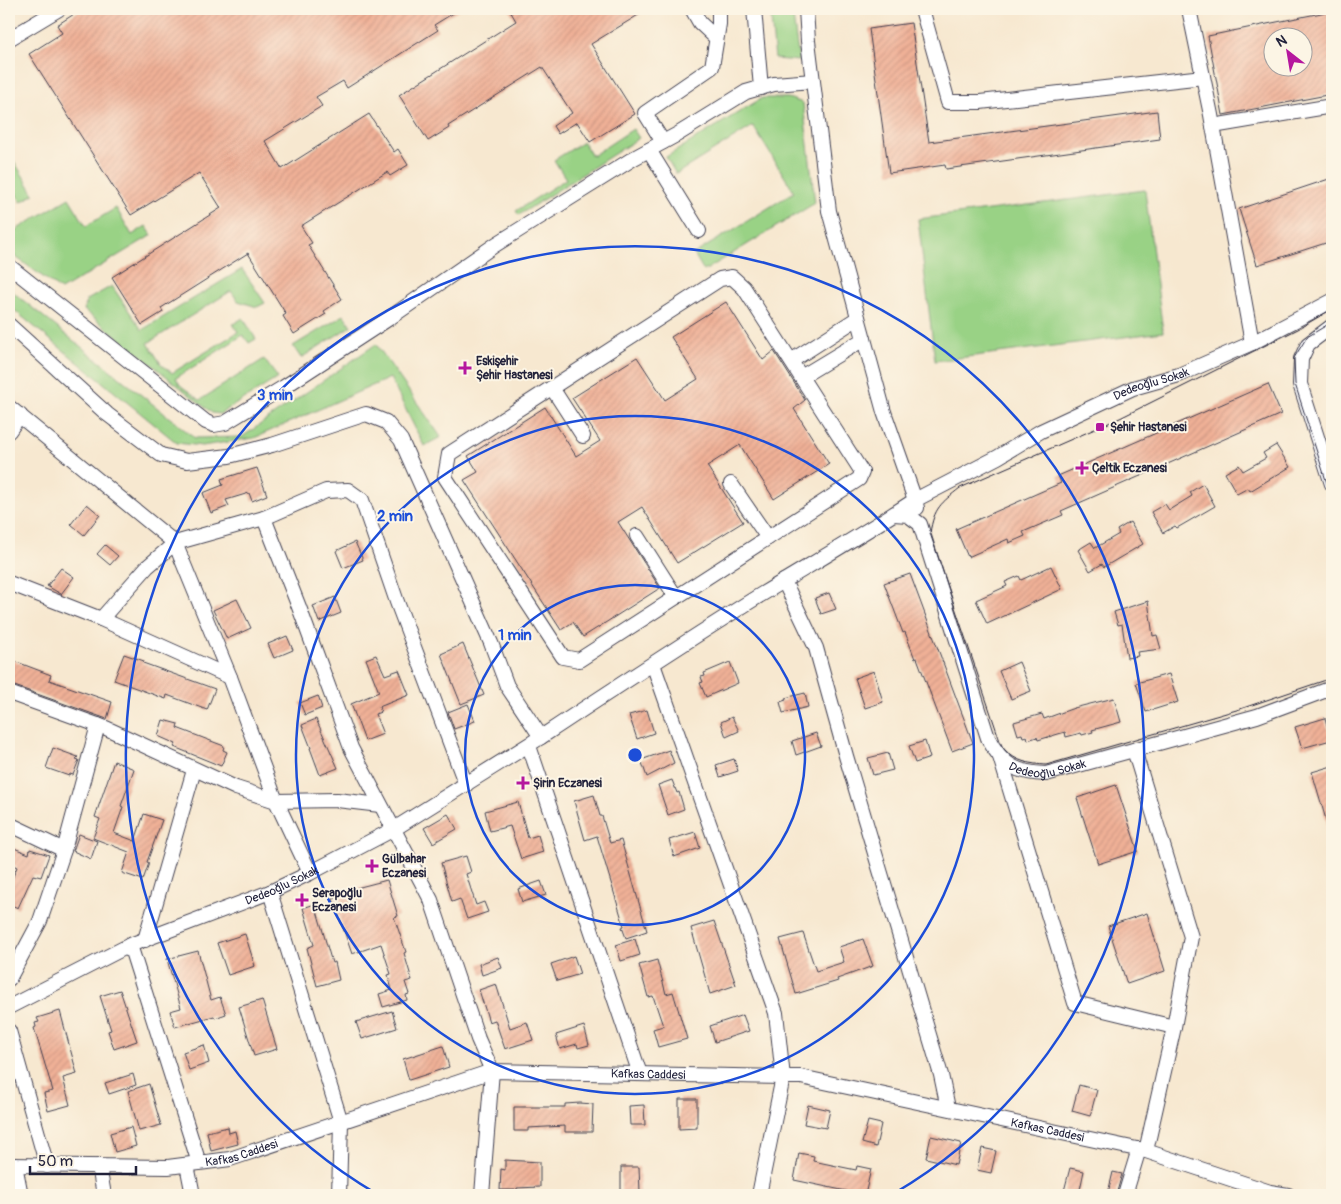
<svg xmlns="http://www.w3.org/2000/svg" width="1341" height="1204" font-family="Pangolin,sans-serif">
  <defs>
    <pattern id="building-hatch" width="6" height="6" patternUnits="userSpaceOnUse" patternTransform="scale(1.25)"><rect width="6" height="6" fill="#f0b197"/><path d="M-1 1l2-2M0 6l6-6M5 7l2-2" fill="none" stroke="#ce9883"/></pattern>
  </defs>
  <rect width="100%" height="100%" fill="#fcf5e5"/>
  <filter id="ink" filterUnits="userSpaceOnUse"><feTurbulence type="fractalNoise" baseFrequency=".02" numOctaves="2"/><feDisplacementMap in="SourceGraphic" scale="10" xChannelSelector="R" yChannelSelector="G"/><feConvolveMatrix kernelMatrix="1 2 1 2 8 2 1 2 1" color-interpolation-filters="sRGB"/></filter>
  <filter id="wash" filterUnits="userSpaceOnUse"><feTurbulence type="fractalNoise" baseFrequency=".0096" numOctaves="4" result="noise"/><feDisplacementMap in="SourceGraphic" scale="20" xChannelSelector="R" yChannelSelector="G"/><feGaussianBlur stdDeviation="1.12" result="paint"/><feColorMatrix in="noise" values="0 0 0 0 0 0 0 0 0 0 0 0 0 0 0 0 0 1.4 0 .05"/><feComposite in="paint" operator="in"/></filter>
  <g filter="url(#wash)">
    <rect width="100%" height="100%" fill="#f7e8d0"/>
    <path fill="#99d285" stroke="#5e7a60" d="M 770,9 L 792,9 L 799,61 L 775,59 Z
      M 762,98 L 788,98 L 803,103 L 815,203 L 704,271 L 694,254 L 794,192 L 753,126 L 676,174 L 666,157 Z
      M 633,129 L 639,138 L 519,215 L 516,211 L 566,179 L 554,160 L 583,142 L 592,156 Z
      M 9,153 L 34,194 L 21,202 L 9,182 Z
      M 1145,190 L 1163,332 L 935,361 L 918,219 Z
      M 69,198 L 86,226 L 116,208 L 132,235 L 146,226 L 152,235 L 61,290 L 9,252 L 9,234 Z
      M 242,269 L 265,303 L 257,307 L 238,301 L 231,291 L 148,343 L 161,364 L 172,373 L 238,332 L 233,324 L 243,318 L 256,339 L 249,343 L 243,335 L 176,378 L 180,385 L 200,400 L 264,359 L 278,378 L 220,414 L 212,413 L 84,310 L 87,300 L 112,286 L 142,330 Z
      M 9,289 L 195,438 L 242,437 L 376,344 L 441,437 L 424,446 L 390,378 L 254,438 L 202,446 L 177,443 L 9,306 Z
      M 344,315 L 351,326 L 301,358 L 293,346 Z"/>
    <g id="blocks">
      <path fill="url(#building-hatch)" fill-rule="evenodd" d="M 82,9 L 460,9 L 434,25 L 438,30 L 347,88 L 343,81 L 316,97 L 322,106 L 265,141 L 282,169 L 369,114 L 394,152 L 398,149 L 408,165 L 390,176 L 387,172 L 301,226 L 312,243 L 308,245 L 342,299 L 324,311 L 326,314 L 294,334 L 283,316 L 286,314 L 248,253 L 161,308 L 163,312 L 142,325 L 112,277 L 221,208 L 199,173 L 131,215 L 29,54 L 62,33 L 57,25 Z
        M 509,9 L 648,9 L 591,44 L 635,114 L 590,142 L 577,122 L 558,134 L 553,126 L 572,113 L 542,67 L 448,126 L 449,128 L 428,141 L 399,95 L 516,21 Z
        M 1331,11 L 1332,94 L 1223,115 L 1208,36 ZM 1274,38 L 1304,38 L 1304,68 L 1274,68 Z
        M 911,23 L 929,142 L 1157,111 L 1160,139 L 946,169 L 945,165 L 889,173 L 869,29 Z
        M 1332,178 L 1332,241 L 1257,265 L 1239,209 Z
        M 726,302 L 763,360 L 774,351 L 805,400 L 794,409 L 829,464 L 774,499 L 740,445 L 707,466 L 743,522 L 677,563 L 642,507 L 618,522 L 660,588 L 583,637 L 573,622 L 561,630 L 464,480 L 478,472 L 468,456 L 545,407 L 576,456 L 600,441 L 572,398 L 637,357 L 665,400 L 698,379 L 671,337 Z
        M 1268,384 L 1281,414 L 1061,511 L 1063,515 L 1023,532 L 1025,536 L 1009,543 L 1008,539 L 968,557 L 956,529 L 1061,483 L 1058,476 Z
        M 1276,445 L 1290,467 L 1250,491 L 1248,488 L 1237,494 L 1225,473 L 1239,465 L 1243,471 L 1266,458 L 1263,453 Z
        M 257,468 L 267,495 L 252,501 L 249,493 L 226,500 L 229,506 L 211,513 L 203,493 L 223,485 L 221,479 Z
        M 1203,484 L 1215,506 L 1177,528 L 1175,526 L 1163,533 L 1151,512 L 1165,504 L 1169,510 L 1192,496 L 1190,492 Z
        M 87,504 L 100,515 L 84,535 L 71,524 Z
        M 1130,522 L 1143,544 L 1104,567 L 1102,564 L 1090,571 L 1078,550 L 1091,542 L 1095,548 L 1119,534 L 1117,530 Z
        M 355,542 L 363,560 L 343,568 L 336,551 Z
        M 105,545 L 118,556 L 110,565 L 97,554 Z
        M 1051,566 L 1062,589 L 987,624 L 976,600 L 1007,586 L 1005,582 L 1019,576 L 1021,580 Z
        M 61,568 L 74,577 L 61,594 L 47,586 Z
        M 910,574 L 973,743 L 952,751 L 917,658 L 915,659 L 905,632 L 903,633 L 884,583 Z
        M 829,593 L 836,609 L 821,614 L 815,598 Z
        M 335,597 L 341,613 L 319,622 L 313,606 Z
        M 237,599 L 251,628 L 227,639 L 213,610 Z
        M 1148,601 L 1153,636 L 1157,635 L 1161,649 L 1137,652 L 1138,656 L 1127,658 L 1122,624 L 1118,625 L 1114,612 Z
        M 287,636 L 293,650 L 274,658 L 268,644 Z
        M 463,644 L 484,695 L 461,704 L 441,654 Z
        M 124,654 L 144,661 L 143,663 L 215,689 L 207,710 L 167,695 L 166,699 L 114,680 Z
        M 376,655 L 385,675 L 399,670 L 409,695 L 379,707 L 381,712 L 375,714 L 383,734 L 365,741 L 351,704 L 379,692 L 366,659 Z
        M 9,659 L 51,675 L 49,680 L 112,702 L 107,719 L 9,684 Z
        M 730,662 L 738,683 L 706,697 L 700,683 L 703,682 L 701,677 L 705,676 L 704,673 Z
        M 1019,662 L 1031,691 L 1011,699 L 999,671 Z
        M 874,671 L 883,702 L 865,708 L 855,678 Z
        M 1169,674 L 1178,702 L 1146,712 L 1136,683 Z
        M 805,693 L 808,707 L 783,713 L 780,702 L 786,700 L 785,698 Z
        M 318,696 L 322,708 L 305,715 L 300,703 Z
        M 1114,698 L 1121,722 L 1092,730 L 1093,732 L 1082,735 L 1081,733 L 1066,737 L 1065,732 L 1038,740 L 1037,737 L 1028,740 L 1027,736 L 1023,737 L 1022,734 L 1018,735 L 1014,722 L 1042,714 L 1044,719 L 1074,708 Z
        M 468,704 L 475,721 L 454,729 L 448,712 Z
        M 647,710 L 654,733 L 637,739 L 629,715 Z
        M 732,717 L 739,731 L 726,737 L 721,722 Z
        M 1325,718 L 1331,740 L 1302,748 L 1295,727 Z
        M 316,719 L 338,768 L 320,775 L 310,748 L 311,748 L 302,725 Z
        M 163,720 L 178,724 L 177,728 L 224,746 L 223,750 L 227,752 L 221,766 L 174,747 L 176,744 L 158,736 Z
        M 816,733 L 821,746 L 796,755 L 792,741 Z
        M 925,741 L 930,758 L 915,763 L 909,746 Z
        M 53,748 L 78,757 L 76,759 L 79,760 L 73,775 L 70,774 L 69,776 L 46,768 Z
        M 669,750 L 674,763 L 647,777 L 641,760 Z
        M 888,753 L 893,770 L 873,775 L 868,758 Z
        M 734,759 L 738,771 L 720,777 L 716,765 Z
        M 114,761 L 134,769 L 121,806 L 123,807 L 114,833 L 135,841 L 144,814 L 162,820 L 147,862 L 149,863 L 143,880 L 122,873 L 129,852 L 93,838 L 100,819 L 95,817 Z
        M 1332,766 L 1332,830 L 1329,830 L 1312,772 Z
        M 672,780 L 677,793 L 679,792 L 684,809 L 668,815 L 658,785 Z
        M 1116,785 L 1138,851 L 1098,864 L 1077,798 Z
        M 594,795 L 600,816 L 602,816 L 610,843 L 621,840 L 647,931 L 626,938 L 622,927 L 624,926 L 597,836 L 585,840 L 574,801 Z
        M 518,802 L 528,838 L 538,835 L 543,852 L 521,859 L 510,826 L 490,831 L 485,811 Z
        M 448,814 L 457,829 L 433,843 L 424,828 Z
        M 695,832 L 700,848 L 674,857 L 669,840 Z
        M 79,834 L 97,841 L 91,859 L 73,851 Z
        M 9,846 L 29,854 L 30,849 L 49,855 L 41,877 L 33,875 L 18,908 L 9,904 L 9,886 L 17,867 L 9,863 Z
        M 466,856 L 471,872 L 466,874 L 476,905 L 484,902 L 488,912 L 467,919 L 460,899 L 452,902 L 441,863 Z
        M 387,880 L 398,916 L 394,917 L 406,952 L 404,953 L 412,980 L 405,982 L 409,994 L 406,995 L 407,1000 L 383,1007 L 379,994 L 392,990 L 388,975 L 391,974 L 381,944 L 352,954 L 333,899 L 353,892 L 353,890 L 360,887 Z
        M 541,881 L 546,895 L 522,902 L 518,889 Z
        M 315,904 L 332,963 L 335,962 L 339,980 L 317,986 L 307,948 L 314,945 L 303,908 Z
        M 1147,913 L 1165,971 L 1127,984 L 1108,926 Z
        M 714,921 L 736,985 L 710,994 L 691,928 Z
        M 803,933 L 816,971 L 844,962 L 839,947 L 863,939 L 873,966 L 837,979 L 838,981 L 796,994 L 780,939 Z
        M 245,934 L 255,966 L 228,975 L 217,943 Z
        M 635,939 L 640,955 L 621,961 L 616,945 Z
        M 198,951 L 211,1000 L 220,997 L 226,1014 L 215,1018 L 214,1016 L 175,1027 L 170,1011 L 181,1008 L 167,959 Z
        M 574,956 L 580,974 L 557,981 L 551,964 Z
        M 498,957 L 502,968 L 482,975 L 479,964 Z
        M 657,960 L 666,994 L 673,992 L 687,1039 L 658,1047 L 653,1029 L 663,1026 L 653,996 L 648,997 L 639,965 Z
        M 496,984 L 510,1028 L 527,1022 L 533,1040 L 505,1049 L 495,1020 L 489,1022 L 479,990 Z
        M 120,990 L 137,1041 L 114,1049 L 108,1031 L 111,1030 L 100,996 Z
        M 262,1000 L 277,1049 L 254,1056 L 239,1007 Z
        M 60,1011 L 77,1074 L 63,1078 L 70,1105 L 48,1111 L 44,1093 L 53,1091 L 34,1028 L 36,1027 L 35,1023 L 39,1022 L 37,1018 Z
        M 392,1011 L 397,1028 L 362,1039 L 356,1022 Z
        M 743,1015 L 749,1031 L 715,1042 L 710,1026 Z
        M 584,1026 L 589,1045 L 578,1048 L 577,1044 L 560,1049 L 556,1035 Z
        M 204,1045 L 209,1063 L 189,1070 L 183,1052 Z
        M 443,1046 L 449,1067 L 409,1080 L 403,1059 Z
        M 133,1074 L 136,1085 L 109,1094 L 105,1083 Z
        M 149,1084 L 161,1125 L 139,1131 L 128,1091 Z
        M 1079,1085 L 1097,1090 L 1090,1116 L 1072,1111 Z
        M 679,1099 L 697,1099 L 697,1128 L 679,1129 Z
        M 580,1103 L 593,1104 L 592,1132 L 565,1132 L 565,1126 L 528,1128 L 528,1131 L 514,1131 L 514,1107 L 565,1107 L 565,1104 Z
        M 644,1105 L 645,1125 L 630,1125 L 629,1106 Z
        M 808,1105 L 830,1110 L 826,1128 L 804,1124 Z
        M 868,1121 L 881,1124 L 876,1147 L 862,1143 Z
        M 131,1127 L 136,1146 L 115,1152 L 110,1133 Z
        M 228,1127 L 229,1133 L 235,1131 L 238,1144 L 211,1151 L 207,1132 Z
        M 931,1136 L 961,1143 L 956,1165 L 926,1158 Z
        M 982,1148 L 996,1151 L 991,1173 L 977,1170 Z
        M 799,1153 L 814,1156 L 813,1161 L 856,1170 L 857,1166 L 871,1169 L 865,1195 L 850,1195 L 851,1192 L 794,1180 Z
        M 505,1160 L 540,1162 L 540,1187 L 517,1188 L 517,1190 L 500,1190 L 501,1169 L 505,1170 Z
        M 621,1167 L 639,1167 L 640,1192 L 621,1193 Z
        M 1070,1168 L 1084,1171 L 1079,1194 L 1064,1191 Z
        M 1113,1172 L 1122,1174 L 1116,1195 L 1108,1193 Z"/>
    </g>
  </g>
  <g filter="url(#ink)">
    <use href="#blocks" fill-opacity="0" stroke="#424051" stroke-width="1"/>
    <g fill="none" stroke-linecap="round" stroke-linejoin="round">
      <g stroke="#424051" stroke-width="16">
        <g id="minor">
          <path d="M 692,9 L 700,23 L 716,38"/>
          <path d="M 754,9 L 761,88"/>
          <path d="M 922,9 L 948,102 L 980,102 L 1203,77"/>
          <path d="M 1189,9 L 1211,115 L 1252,343"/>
          <path d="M 9,39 L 59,9"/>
          <path d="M 1213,126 L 1332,106"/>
          <path d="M 663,142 L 645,113 L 712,67 L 719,24 L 719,9"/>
          <path d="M 649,150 L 699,231"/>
          <path d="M 9,266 L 206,422 L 214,425 L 225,423 L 284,387 L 391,317 L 495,245 L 634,158 L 678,134 L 746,92 L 774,84 L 813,81"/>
          <path d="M 732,277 L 744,288 L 862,472 L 859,479 L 579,660 L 563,657 L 445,477 L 449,454 L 720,279 Z"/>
          <path d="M 9,325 L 107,414 L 161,455 L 187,461 L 229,456 L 272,445 L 366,414 L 386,422 L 401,440 L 491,643 L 507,686 L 541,737 C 612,690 682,644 754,599 C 808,566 862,535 915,500 L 884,412 L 829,211 L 808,41 L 806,9"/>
          <path d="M 1332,326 L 1308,344 L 1301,359 L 1300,384 L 1332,484"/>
          <path d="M 791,361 L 858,318"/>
          <path d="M 801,377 L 864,339"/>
          <path d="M 552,388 L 583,436"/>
          <path d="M 9,407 L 175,543 L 264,518 L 299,607 L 351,748 L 431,900 L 478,1039 L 492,1071 L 482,1195"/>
          <path d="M 9,431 L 20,415"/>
          <path d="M 731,484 L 768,538"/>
          <path id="s1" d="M 917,508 L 915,500 L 998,457 L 1041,431 L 1133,388 L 1179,375 L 1252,343 L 1332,301"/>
          <path id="s2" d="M 894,514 L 908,515 L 920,524 L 988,738 C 1002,765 1016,773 1046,774 L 1257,716 L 1332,688"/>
          <path d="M 264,518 L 326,491 L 348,490 L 362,500 L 397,602 L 466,785"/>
          <path d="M 637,536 L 676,597"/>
          <path d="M 784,581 L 816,648 L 846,756 L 941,1075 L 948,1108"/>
          <path d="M 9,583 L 101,619 L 230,677"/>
          <path d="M 101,619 L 147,567 L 175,543 L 230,677 L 276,801 L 337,800 L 380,805"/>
          <path d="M 653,664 L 776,1013 L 783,1077 L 759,1195"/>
          <path d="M 9,693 L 106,728 L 236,788 L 276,801 L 310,873"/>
          <path d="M 529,746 L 640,1074"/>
          <path d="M 1134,750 L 1191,937 L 1174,1027 L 1146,1151"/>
          <path d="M 1000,757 L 1075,1003 L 1174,1027"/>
          <path d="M 9,824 L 64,850 L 40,921 L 9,979"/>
          <path d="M 64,850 L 98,725"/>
          <path d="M 270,892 L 341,1122 L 339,1195"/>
          <path d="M 145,940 L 194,770"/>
          <path d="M 130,945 L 199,1163"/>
          <path id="s3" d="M 9,1007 L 130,945 L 270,892 L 310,873 L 394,829 L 541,737"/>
          <path d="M 9,1031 L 47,1166"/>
          <path id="s4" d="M 9,1165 L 168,1167 L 230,1159 L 492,1071 L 783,1077 L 801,1077 L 1146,1151 L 1270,1192 L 1288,1195"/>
          <path d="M 15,1165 L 21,1195"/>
          <path d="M 187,1165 L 193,1195"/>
          <path d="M 99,1166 L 104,1195"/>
          <path d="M 1125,1195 L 1139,1149"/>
        </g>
      </g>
      <use href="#minor" stroke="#fff" stroke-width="14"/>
      <path stroke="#22223b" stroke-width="1" d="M 1332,309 L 1298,329 L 1120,418 L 960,488 C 941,503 934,508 930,533 L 997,732 C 999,738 1001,746 1005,750 C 1016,762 1031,764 1046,765 L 1240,709 L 1332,678
        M 1332,322 L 1307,337 L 1294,358 L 1295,384 L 1332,499"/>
    </g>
  </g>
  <g fill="none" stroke="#1d4ed8" stroke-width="2.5">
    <circle cx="635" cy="755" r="170"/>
    <circle cx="635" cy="755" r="339"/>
    <path d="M377 1194A509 509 0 1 1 893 1194"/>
  </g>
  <g fill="#b5179e" stroke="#fcf5e5" stroke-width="2">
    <path d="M462.5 360.5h5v5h5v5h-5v5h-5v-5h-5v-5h5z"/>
    <rect x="1095" y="422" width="10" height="10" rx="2.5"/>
    <path d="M1079.5 460.5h5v5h5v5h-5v5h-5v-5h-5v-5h5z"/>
    <path d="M520.5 775.5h5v5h5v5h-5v5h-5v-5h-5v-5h5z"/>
    <path d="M369.5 858.5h5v5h5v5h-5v5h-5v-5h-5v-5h5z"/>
    <path d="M299.5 892.5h5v5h5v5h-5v5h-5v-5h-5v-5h5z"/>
  </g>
  <g text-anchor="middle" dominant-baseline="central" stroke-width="4" stroke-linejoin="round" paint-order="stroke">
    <g font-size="12" font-weight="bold" fill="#22223b" stroke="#fcf5e5" text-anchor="start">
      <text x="476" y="361">Eskişehir<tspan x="476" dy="14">Şehir Hastanesi</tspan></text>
      <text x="1110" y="427">Şehir Hastanesi</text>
      <text x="1092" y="468">Çeltik Eczanesi</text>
      <text x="533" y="783">Şirin Eczanesi</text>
      <text x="382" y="859">Gülbahar<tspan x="382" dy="14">Eczanesi</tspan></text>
      <text x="312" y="893">Serapoğlu<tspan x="312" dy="14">Eczanesi</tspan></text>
    </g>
    <g font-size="12" fill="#22223b" stroke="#fcf5e5">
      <text stroke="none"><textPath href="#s1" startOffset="272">Dedeoğlu Sokak</textPath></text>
      <text stroke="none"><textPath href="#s2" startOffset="328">Dedeoğlu Sokak</textPath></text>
      <text stroke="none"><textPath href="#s3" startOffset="299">Dedeoğlu Sokak</textPath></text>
      <text stroke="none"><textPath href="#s4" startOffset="654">Kafkas Caddesi</textPath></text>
      <text stroke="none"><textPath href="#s4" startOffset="1059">Kafkas Caddesi</textPath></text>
      <text stroke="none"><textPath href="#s4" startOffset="234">Kafkas Caddesi</textPath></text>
    </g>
  </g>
  <circle cx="635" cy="755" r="8" fill="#1d4ed8" stroke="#fcf5e5" stroke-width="2.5"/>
  <g font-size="15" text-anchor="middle" font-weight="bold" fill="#1d4ed8" stroke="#fcf5e5" stroke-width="4" stroke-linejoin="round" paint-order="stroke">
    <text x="275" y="400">3 min</text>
    <text x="395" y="521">2 min</text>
    <text x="515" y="640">1 min</text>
  </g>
  <rect width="1341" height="1204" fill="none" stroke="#fcf5e5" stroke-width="30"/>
  <g transform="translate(1288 52) rotate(329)"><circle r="24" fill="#fcf5e5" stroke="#a5a1a1"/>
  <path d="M0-4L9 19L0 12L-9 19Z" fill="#b5179e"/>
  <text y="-8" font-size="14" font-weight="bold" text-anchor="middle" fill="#22223b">N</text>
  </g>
  <path d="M30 1166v8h106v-8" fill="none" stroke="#22223b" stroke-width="2.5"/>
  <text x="38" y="1166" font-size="15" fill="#22223b" stroke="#fcf5e5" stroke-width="4" paint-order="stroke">50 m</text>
</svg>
